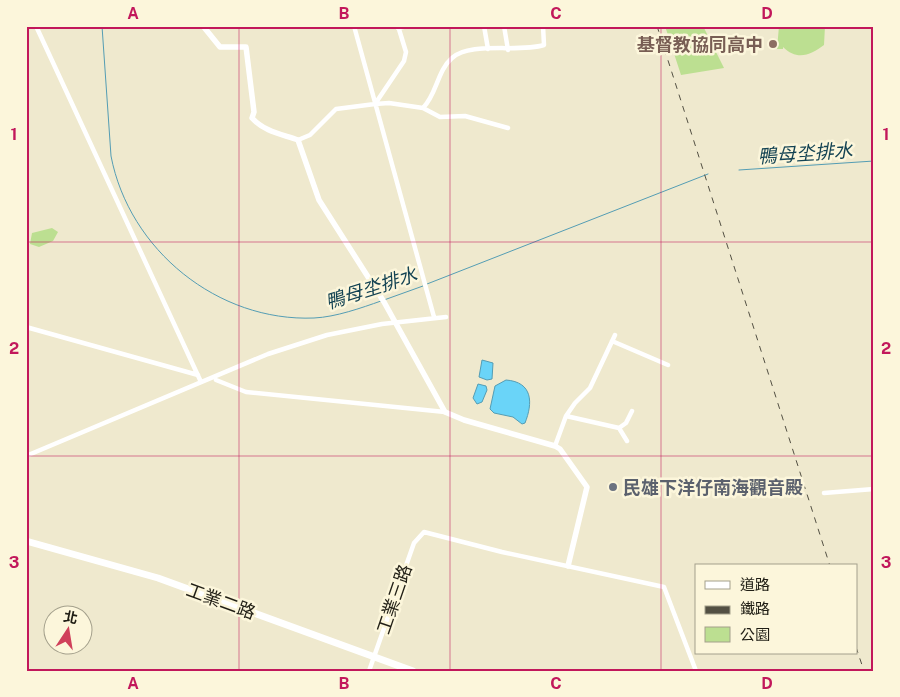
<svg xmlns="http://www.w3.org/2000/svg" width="900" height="697" font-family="'Public Sans','Noto Sans TC',sans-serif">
  <rect width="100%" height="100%" fill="#efe9ce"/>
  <path fill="#bcdf91" d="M 665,26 L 703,26 L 724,68 L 681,75 Z
    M 779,26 L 825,26 L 824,45 C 811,55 797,61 783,47 L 783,49 L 777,49 Z
    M 52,228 L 58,232 L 53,241 L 39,247 L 30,244 L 32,233 Z"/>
  <path fill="#6ad4f8" stroke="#549db4" d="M 482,360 L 493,363 L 492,379 L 487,380 L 479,377 Z
    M 506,380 C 533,382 533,403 525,423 L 522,424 L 513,417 L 494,413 L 490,409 L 495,386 Z
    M 478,384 L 486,386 L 487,390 L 482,402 L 477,404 L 473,398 Z"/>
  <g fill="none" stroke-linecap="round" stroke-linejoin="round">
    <path stroke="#549db4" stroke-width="1" d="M 102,26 L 111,156 C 129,250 218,322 314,318 C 336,317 361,308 381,301
      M 739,170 L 874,161
      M 427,284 L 708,174
      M 384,300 L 423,286"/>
    <path stroke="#fff" stroke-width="4.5" d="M 36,26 L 201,382
      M 354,26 L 434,317
      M 484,26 L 488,49
      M 504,26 L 508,50
      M 398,28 L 408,26
      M 375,104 L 389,103 L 423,108 L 440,117 L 465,116 L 508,128
      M 423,108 C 437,94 437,71 452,58 C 470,41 519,53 544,45 L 543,26
      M 298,140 L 310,135 L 336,109 L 375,104 L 404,61 L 406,52 L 398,26
      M 26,327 L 198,375
      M 612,341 L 668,365
      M 216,380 L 246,392 L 445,412
      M 566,416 L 575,403 L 590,388 L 615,335
      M 619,428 L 626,423 L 632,411
      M 555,446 L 566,416 L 619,428 L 627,441
      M 26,456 L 268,354 L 327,335 L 382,324 L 446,317
      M 824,493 L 874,489
      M 369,671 L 414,543 L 424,532 L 502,552 L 664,587 L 696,671"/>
    <path stroke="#fff" stroke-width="5.5" d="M 203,26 L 220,47 L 246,47 L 254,112 L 252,118 C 265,132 281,134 298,140 L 319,200 L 384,302 L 445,412 L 464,420 L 555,446 L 560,449 L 587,487 L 568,566"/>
    <path stroke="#fff" stroke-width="7" d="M 26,541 L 158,578 L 413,671"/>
    <path stroke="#535043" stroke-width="1" stroke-dasharray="6 6" stroke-linecap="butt" d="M 657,26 L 830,566
      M 856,647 L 864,671"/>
  </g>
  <path fill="none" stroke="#c2185b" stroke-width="1" stroke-opacity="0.55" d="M 239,26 L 239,671M 450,26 L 450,671M 661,26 L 661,671M 26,242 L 874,242M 26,456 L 874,456"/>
  <circle fill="#8d6e63" stroke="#fcf6db" stroke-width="2" cx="773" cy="44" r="5"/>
  <circle fill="#6b7280" stroke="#fcf6db" stroke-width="2" cx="613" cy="487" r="5"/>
  <g text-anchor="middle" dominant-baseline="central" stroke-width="5" stroke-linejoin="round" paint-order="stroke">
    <g font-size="18" font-weight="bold" fill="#785e54" stroke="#fcf6db" text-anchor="end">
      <text x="763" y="44">基督教協同高中</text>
    </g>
    <g font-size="18" font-weight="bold" fill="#5b616d" stroke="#fcf6db" text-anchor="start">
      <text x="623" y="487">民雄下洋仔南海觀音殿</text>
    </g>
    <g font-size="18" fill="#201e15" stroke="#fcf6db">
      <text transform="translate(394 599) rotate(-71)">工業三路</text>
      <text transform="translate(221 601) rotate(20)">工業二路</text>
    </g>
    <g font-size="19" font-style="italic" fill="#144353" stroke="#fcf6db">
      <text transform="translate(805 153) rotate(-4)">鴨母坔排水</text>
      <text transform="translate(371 288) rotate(-18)">鴨母坔排水</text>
    </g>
  </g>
  <rect width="900" height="697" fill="none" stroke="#fcf6db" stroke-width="55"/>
  <rect x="695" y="564" width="162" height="90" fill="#fcf6db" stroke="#a4a08c"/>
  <rect x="705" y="581" width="25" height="8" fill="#ffffff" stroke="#a4a08c"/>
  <text x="740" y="590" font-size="15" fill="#201e15">道路</text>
  <rect x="705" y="606" width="25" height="8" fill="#535043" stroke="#a4a08c"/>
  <text x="740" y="614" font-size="15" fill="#201e15">鐵路</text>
  <rect x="705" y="627" width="25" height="15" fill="#bcdf91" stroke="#a4a08c"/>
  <text x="740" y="640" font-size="15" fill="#201e15">公園</text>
  <g transform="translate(68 630) rotate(12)"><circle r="24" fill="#fcf6db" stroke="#a4a08c"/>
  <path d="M0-4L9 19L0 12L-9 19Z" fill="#d0405a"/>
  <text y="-8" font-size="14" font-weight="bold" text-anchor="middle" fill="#201e15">北</text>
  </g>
  <rect x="28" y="28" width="844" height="642" fill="none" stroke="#c2185b" stroke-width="2"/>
  <g font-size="16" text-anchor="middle" font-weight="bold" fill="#c2185b">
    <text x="133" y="19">A</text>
    <text x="344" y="19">B</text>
    <text x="556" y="19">C</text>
    <text x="767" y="19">D</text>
    <text x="14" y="140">1</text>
    <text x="886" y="140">1</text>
    <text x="14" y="354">2</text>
    <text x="886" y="354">2</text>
    <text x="14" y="568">3</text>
    <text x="886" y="568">3</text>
    <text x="133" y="689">A</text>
    <text x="344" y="689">B</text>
    <text x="556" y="689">C</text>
    <text x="767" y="689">D</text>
  </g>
</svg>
